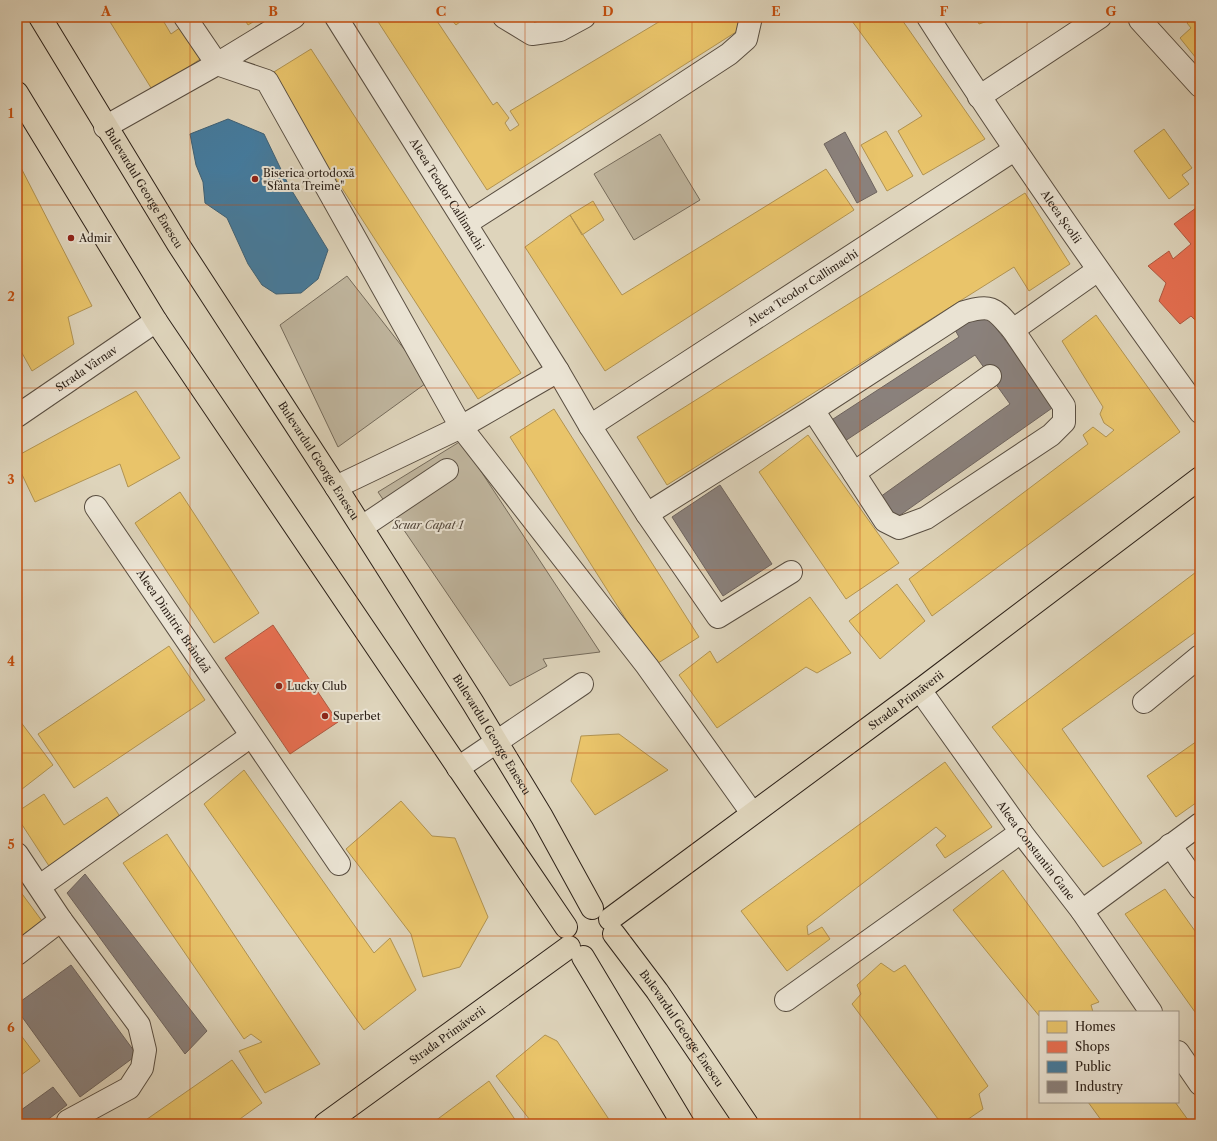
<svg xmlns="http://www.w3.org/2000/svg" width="1217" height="1141" font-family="'Libre Caslon Text',serif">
  <rect width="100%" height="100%" fill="#ded4bb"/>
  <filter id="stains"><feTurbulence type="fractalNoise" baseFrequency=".005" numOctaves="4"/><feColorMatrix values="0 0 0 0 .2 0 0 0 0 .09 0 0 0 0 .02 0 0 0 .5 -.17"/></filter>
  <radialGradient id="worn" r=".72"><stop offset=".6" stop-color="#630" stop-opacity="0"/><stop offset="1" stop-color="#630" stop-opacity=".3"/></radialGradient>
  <path fill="#c0b69f" stroke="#766c5c" d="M 660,134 L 700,200 L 634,240 L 594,174 Z
    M 347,276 L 429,381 L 338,447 L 280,325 Z
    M 461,441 L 600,652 L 543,659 L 547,666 L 510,686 L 378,492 Z"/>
  <path fill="#e9c46a" stroke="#b19351" d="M 107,17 L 161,17 L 171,34 L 184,25 L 206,55 L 153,91 Z
    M 243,17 L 261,17 L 248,25 Z
    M 375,17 L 442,17 L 437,21 L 493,105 L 497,102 L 509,118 L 505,123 L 510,131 L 519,125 L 510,111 L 667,17 L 742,17 L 747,25 L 487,190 Z
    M 449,17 L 466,17 L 456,25 Z
    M 849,17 L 900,17 L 985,139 L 923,175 L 898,131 L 922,116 Z
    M 976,17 L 999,17 L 979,24 Z
    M 1193,17 L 1200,17 L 1200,63 L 1180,38 L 1191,28 L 1187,23 Z
    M 311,49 L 521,373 L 478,399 L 269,75 Z
    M 1164,129 L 1192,168 L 1182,175 L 1189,184 L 1169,199 L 1134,151 Z
    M 886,131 L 913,176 L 887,191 L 861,145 Z
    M 17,160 L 92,306 L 68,317 L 74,344 L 32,371 L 17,344 Z
    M 826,169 L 854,210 L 605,371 L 525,247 L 570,215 L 622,295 Z
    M 1025,193 L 1070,264 L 1029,291 L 1014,267 L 667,485 L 637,437 Z
    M 593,201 L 604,220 L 582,235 L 570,215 Z
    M 1096,315 L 1180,432 L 932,616 L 909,579 L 1088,444 L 1083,435 L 1093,427 L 1106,437 L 1114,430 L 1104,423 L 1100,414 L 1103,407 L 1062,341 Z
    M 136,391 L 180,458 L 128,487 L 120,464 L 35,502 L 17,464 L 17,456 Z
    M 554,409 L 699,637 L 655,665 L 510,437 Z
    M 808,435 L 899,563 L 846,599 L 759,472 Z
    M 180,492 L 259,613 L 214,643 L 135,523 Z
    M 1200,569 L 1200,629 L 1062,729 L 1142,843 L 1103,867 L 992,727 Z
    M 897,584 L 925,621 L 880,659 L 849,621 Z
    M 810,597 L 851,653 L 817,673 L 806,667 L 717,728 L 679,675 L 710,651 L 717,663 Z
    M 169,646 L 205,700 L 74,788 L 38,734 Z
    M 17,717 L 53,765 L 17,793 Z
    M 619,734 L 668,770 L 595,815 L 571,781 L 581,736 Z
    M 1200,739 L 1200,800 L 1176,817 L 1147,776 Z
    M 945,762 L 992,827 L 945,858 L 936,845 L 946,836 L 936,827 L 807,926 L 808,935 L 822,927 L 830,939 L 787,971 L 741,911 Z
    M 244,770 L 374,953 L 390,938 L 416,990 L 364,1030 L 204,804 Z
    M 44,794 L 64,825 L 107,797 L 121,818 L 49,866 L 17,817 L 17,812 Z
    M 401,801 L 432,836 L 455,838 L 488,917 L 460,967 L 423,977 L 411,934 L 346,849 Z
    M 167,834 L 320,1064 L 265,1093 L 239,1051 L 262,1042 L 251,1034 L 244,1039 L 123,863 Z
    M 1003,870 L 1099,1002 L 1091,1005 L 1093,1012 L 1040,1012 L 1040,1017 L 953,910 Z
    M 17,887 L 42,921 L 17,939 Z
    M 1165,889 L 1200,938 L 1200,1019 L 1125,914 Z
    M 881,963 L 894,972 L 905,965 L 988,1086 L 979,1094 L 983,1109 L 961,1124 L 949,1124 L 938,1119 L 852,1004 L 861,994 L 857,985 Z
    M 17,1030 L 40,1061 L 17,1078 Z
    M 545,1035 L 557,1041 L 612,1124 L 533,1124 L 496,1076 Z
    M 232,1060 L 262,1103 L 233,1124 L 140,1124 Z
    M 489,1081 L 516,1121 L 513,1124 L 431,1124 Z
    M 1088,1102 L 1175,1102 L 1191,1124 L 1104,1124 Z"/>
  <path fill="#e76f51" stroke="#af5840" d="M 1200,205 L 1200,325 L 1191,316 L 1180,324 L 1159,301 L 1166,283 L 1148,266 L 1169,251 L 1173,259 L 1191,244 L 1174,224 Z
    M 273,625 L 338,722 L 290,754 L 225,658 Z"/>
  <path fill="#457b9d" stroke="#3e6075" d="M 228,119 L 264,134 L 289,186 L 328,250 L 318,279 L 301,293 L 276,294 L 262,285 L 248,264 L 227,218 L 205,203 L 203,182 L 196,165 L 190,134 Z"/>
  <path fill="#8a817c" stroke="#6e645e" d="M 845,132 L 877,192 L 857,203 L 824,144 Z
    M 983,311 L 1055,406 L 896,518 L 880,497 L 1010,404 L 975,355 L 842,443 L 830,421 L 959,337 L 954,328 Z
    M 720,485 L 772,564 L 723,596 L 672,517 Z
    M 85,874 L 207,1031 L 185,1054 L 67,893 Z
    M 71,965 L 137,1055 L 80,1097 L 17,1010 L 17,1004 Z
    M 53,1087 L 67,1105 L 46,1121 L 48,1124 L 17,1124 L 17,1113 Z"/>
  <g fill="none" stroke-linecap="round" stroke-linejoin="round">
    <g stroke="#594e41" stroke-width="24">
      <g id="minor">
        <path d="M 185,17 L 217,64 L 267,81 L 461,427 L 647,666 L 752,813"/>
        <path id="s1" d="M 336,17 L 558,371"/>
        <path d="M 504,17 L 532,34 L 560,30 L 584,17"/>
        <path id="s2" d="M 928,17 C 1014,152 1106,282 1200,412"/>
        <path d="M 1139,17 L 1140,20 L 1200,86"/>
        <path d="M 979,97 L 1100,17"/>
        <path d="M 105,127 L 217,64 L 294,17"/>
        <path d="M 467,223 L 645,109 L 729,54 L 746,39 L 751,17"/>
        <path d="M 813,410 L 885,521 L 899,528 L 926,518 L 1051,435 L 1064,422 L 1064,406 L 1013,330"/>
        <path id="s3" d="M 17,416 L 156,321"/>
        <path d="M 590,426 L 647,514 L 718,617 L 791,572"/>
        <path d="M 854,473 L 990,376"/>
        <path id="s4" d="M 336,487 L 461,427 L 558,371 L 590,426 L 1014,150"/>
        <path id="s5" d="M 96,507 L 339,864"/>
        <path d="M 647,514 L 813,410 L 964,312 C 993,304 994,308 1013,330 L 1098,270"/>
        <path d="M 362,527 L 447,470"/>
        <path id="s6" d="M 920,690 L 1021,832 L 1082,911 L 1151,1012"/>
        <path d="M 1144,702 L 1200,656"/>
        <path d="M 458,768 L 582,684"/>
        <path d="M 1170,845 L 1200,888"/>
        <path d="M 17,854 L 61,920 L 139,1025 L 145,1050 L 142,1068 L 129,1088 L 68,1121"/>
        <path d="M 40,886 L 251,736"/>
        <path d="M 1082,911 L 1200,824"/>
        <path d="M 17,954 L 61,920"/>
        <path d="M 786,1000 L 1021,832"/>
        <path d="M 1178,1052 L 1200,1084"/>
      </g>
    </g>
    <g stroke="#2d2118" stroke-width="24">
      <g id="major">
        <path id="s7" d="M 40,17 L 178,244 L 336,487 L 473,703 L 542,817 L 592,908"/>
        <path d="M 17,93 L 156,321 L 566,927"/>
        <path id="s8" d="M 610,919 L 920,690 L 1200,478"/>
        <path id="s9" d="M 614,934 L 657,991 L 747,1124"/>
        <path d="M 583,957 L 683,1124"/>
        <path id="s10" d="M 325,1124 L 569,947"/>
      </g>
    </g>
    <use href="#minor" stroke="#eae3d3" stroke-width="22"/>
    <use href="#major" stroke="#ded4bb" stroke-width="22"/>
  </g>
  <path fill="none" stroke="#c34e0e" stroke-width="1" stroke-opacity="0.55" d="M 190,17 L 190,1124M 357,17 L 357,1124M 525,17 L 525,1124M 692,17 L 692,1124M 860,17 L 860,1124M 1027,17 L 1027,1124M 17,205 L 1200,205M 17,388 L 1200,388M 17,570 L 1200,570M 17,753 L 1200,753M 17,936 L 1200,936"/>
  <g fill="#8f2418" stroke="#eae3d3" stroke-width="1.5">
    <circle cx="255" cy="179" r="4"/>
    <circle cx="71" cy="238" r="4"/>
    <circle cx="279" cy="686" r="4"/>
    <circle cx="325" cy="716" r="4"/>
  </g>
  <g text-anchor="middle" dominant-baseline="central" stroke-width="4" stroke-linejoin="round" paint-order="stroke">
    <g font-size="11" fill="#2d2118" stroke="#eae3d3" text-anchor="start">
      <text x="263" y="173">Biserica ortodoxă<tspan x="263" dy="13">"Sfânta Treime"</tspan></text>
      <text x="79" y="238">Admir</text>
      <text x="287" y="686">Lucky Club</text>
      <text x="333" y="716">Superbet</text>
    </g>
    <g font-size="11" fill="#2d2118" stroke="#eae3d3">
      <text stroke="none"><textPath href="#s7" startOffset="200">Bulevardul George Enescu</textPath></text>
      <text stroke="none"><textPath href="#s1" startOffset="209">Aleea Teodor Callimachi</textPath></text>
      <text stroke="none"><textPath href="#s2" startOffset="240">Aleea Școlii</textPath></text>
      <text stroke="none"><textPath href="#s4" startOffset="568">Aleea Teodor Callimachi</textPath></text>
      <text stroke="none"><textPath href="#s3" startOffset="84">Strada Vârnav</textPath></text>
      <text stroke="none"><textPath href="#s7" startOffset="524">Bulevardul George Enescu</textPath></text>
      <text stroke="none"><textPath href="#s5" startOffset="138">Aleea Dimitrie Brândză</textPath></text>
      <text stroke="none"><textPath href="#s8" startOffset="368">Strada Primăverii</textPath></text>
      <text stroke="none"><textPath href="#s7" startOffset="848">Bulevardul George Enescu</textPath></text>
      <text stroke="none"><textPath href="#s6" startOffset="198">Aleea Constantin Gane</textPath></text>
      <text stroke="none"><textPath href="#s9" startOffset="116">Bulevardul George Enescu</textPath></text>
      <text stroke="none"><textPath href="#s10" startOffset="151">Strada Primăverii</textPath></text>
    </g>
    <g font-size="11" font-style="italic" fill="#52463a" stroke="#eae3d3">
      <text x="428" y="525">Scuar Capat 1</text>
    </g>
  </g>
  <rect width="1217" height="1141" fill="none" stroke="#ded4bb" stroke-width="44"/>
  <rect x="1039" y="1011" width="140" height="92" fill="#eae3d3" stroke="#9e9588"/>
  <rect x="1047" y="1021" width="20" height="12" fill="#e9c46a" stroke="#9e9588"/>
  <text x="1075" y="1031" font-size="12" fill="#2d2118">Homes</text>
  <rect x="1047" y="1041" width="20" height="12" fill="#e76f51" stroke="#9e9588"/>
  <text x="1075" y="1051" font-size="12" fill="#2d2118">Shops</text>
  <rect x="1047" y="1061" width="20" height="12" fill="#457b9d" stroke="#9e9588"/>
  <text x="1075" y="1071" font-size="12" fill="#2d2118">Public</text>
  <rect x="1047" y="1081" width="20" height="12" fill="#8a817c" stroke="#9e9588"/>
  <text x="1075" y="1091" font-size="12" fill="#2d2118">Industry</text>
  <rect x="22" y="22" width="1173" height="1097" fill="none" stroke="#c34e0e" stroke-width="1.5"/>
  <g font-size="13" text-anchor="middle" font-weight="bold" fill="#c34e0e">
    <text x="106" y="16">A</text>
    <text x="273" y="16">B</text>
    <text x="441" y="16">C</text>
    <text x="608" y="16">D</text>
    <text x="776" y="16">E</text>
    <text x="944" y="16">F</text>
    <text x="1111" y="16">G</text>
    <text x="11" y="118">1</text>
    <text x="11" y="301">2</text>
    <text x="11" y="484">3</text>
    <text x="11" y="666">4</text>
    <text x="11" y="849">5</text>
    <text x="11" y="1032">6</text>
  </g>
  <rect width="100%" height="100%" filter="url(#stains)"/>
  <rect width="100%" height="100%" fill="url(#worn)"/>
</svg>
